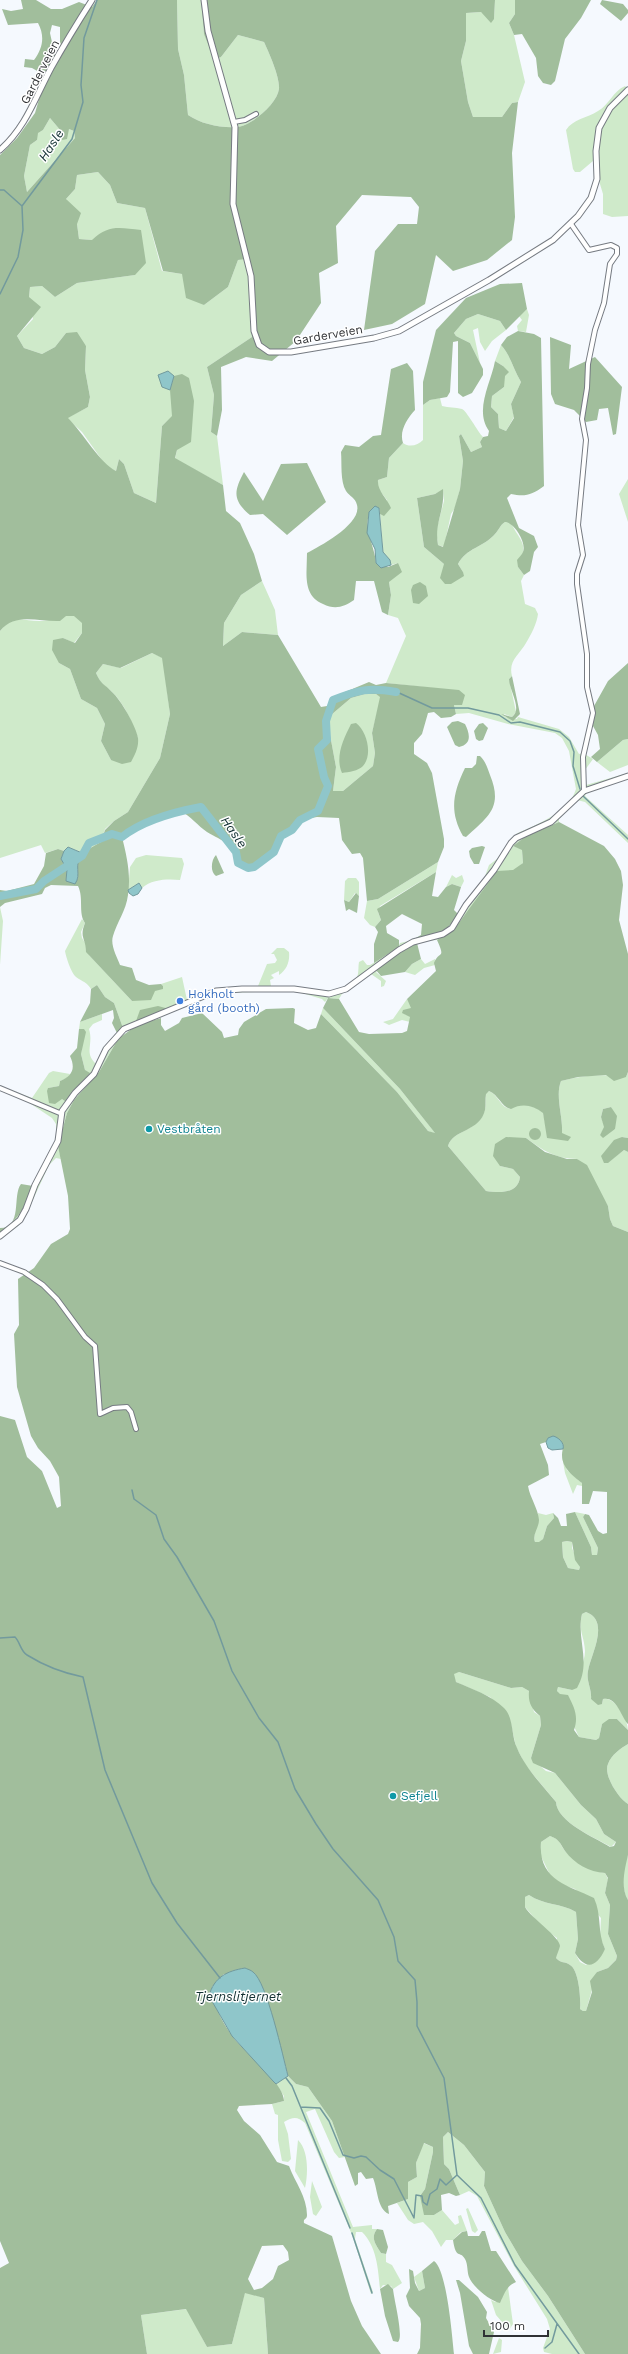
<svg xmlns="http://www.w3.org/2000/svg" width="628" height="2354" font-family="'Work Sans',sans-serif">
  <rect width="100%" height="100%" fill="#f5f9fe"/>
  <path fill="#cfeaca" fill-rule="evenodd" d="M 177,0 L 201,0 L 204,34 L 221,57 L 238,35 L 264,42 C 269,53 280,77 279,89 C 277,104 251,126 237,127 C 220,128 201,124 188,115 L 184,75 L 178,49 Z
    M 495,0 L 515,0 L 515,14 L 509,23 L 514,35 L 525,82 L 518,102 L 512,103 L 502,117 L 473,117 L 468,102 L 461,61 L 466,41 L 466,13 L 481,12 L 494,19 Z
    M 625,86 L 628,89 L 628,216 L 612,217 L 603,214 L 603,194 L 593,161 L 580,172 L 575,172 L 573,169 L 566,130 C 573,119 587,118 598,111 C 609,105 613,91 625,86 Z
    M 50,118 L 61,131 L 62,140 L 69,129 L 74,131 L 75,138 L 27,192 L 24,176 L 30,145 L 37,140 L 37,133 L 43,130 Z
    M 98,172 L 110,185 L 117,203 L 145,208 L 162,271 L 182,274 L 204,305 L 228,287 L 238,260 L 245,258 L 250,286 L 252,337 L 207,367 L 214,395 L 211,432 L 217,436 L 223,485 L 175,459 L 177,450 L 170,390 L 173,416 L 162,426 L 156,503 L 134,493 L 124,464 L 119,459 L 116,471 L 107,467 L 82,432 L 67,418 L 88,407 L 90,397 L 85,370 L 86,346 L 66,333 L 55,347 L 42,354 L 24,348 L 17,336 L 33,319 L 29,297 L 30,287 L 42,286 L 55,297 L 77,283 L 135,275 L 92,240 L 79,239 L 77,224 L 66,199 L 75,189 L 77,175 Z
    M 527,309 L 529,315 L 526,332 L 518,331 L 517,326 L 522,320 L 519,316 Z
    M 478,314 L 500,321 L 506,330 L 492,341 L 485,351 L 480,342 L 478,328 L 473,330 L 480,363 L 470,343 L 456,336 L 454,333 L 466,319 Z
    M 501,345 C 511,356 513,369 521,382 L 511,404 L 514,417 L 506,431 L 499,428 L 498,414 L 491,407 L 492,396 L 504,387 L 503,366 L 495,361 Z
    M 440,398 L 442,406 C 449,408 455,407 462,409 C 466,410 478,432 483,437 L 480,442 L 482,447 L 471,452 L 461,434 L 459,436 L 463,461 L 460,489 L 455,508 L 451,514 L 444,547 L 438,545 L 436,531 L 444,501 L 443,490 L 435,494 L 417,498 L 424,547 L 444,564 L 463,572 L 458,564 C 466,548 484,547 495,534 C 499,530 500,525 505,522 C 512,522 513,527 516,532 C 527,548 524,550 518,567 L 524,575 L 521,581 L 525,604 L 535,608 L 538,614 C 537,623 531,635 526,643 C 519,655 508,661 512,676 L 509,679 L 516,712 L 512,717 L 504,714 L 505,717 L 517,719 L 518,717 L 559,729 L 569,737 L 579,754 L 583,753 L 593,759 L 585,770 L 586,785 L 628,773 L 628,779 C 618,781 589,787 585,796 L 628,835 L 628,843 L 585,802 L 577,800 L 559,819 L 559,822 L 526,836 L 513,846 L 522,849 L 523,863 L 464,916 L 448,934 L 437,940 L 421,941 L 411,946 L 376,972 L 386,981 L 384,986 L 381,987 L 381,981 L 371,974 L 342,994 L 339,999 L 328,998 L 325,1002 L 322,999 L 295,991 L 215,993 L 126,1031 L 118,1039 L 99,1072 L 74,1100 L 67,1113 L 58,1146 L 61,1159 L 56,1158 L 49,1165 L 26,1215 L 18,1226 L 0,1239 L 0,1233 L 13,1224 L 56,1141 L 56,1124 L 52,1118 L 28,1102 L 0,1090 L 0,1086 L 32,1098 L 49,1073 L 53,1071 L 70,1074 L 68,1078 L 60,1081 L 59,1086 L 48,1088 L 66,1102 L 87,1078 L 81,1054 L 84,1029 L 79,1029 L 80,1022 L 102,1014 L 102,1020 L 93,1024 L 89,1029 C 94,1045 83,1053 97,1065 L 123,1028 L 114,1003 L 105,997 L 97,985 L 91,989 C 87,982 83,982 76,977 C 71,973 66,957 65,951 L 82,919 L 85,923 L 81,932 L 82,938 L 86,944 L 89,955 L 132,1001 L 163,986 L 161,984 L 182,977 L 187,1000 L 215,989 L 258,986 L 267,964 L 275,963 L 277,960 L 274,954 L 271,954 L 277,948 L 284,948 L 289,952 C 290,961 287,970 279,975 L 279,971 L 271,975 L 274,978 L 270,980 L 271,986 C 293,987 344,1000 357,977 C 359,973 358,967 359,962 L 363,960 L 367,965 L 370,965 L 397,949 L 400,943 L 430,936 L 449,928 L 484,879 L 489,865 L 497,859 L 516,834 C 537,824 569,813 576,789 L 569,751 L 562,738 L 555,733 L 508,724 L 469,713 L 456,714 L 454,705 L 441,689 L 386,683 L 406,636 L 398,618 L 388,615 L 391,595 L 389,582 L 398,563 L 391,565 L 390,560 L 383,552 L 380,514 L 384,515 L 387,500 L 377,487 L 378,480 L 387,477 L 389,458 L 403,443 C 410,448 418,445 423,440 L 423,405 L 430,400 Z
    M 628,479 L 628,522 L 619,494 Z
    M 262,581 L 275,610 L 278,635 L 242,632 L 223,646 L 224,623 L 241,595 Z
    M 66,615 L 76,616 L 83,623 L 82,633 L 74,643 L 63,638 L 59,663 L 70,669 L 81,699 L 97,708 L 105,724 L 101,741 L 111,760 L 138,738 C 132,723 125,704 112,692 C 103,683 102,686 96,673 L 103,664 L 121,668 L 152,653 L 163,658 L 170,714 L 160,758 L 128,812 L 114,821 L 105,829 L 101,842 L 82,853 L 68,847 L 64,851 L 58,849 L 45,853 L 41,845 L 0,858 L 0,631 C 15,612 23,622 42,621 C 50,621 59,617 66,615 Z
    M 365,694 L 376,694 L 381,697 L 372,733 L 375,753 L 373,766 L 343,791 L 333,791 L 336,767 L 328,724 L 331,715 L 351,698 Z
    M 628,739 L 628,765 L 610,772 L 597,762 L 623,740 Z
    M 146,855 L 182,858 L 184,864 L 180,880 C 168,879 152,879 142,888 L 139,883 L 128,890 L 130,867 L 136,858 Z
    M 438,862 L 436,872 L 380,906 L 378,912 L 381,920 L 375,927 L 370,925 L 364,918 L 367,901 L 378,899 Z
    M 452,875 L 456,878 L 462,875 L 464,881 L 461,887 L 452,884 L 446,887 Z
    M 348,878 L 356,878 L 359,882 L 359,896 L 355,893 L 349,902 L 344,900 L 345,881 Z
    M 0,907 L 3,921 L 0,965 Z
    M 421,959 L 425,964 L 435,959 L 435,965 L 424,968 L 415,975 L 405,972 L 412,964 Z
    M 407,999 L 412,1008 L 405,1015 L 409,1014 L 410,1017 L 410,1022 L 402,1020 L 389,1025 L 383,1022 L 393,1019 Z
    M 323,1008 L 400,1089 L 436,1134 L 428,1131 L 397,1092 L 321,1014 Z
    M 628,1072 L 628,1138 L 622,1137 L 607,1163 L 624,1150 L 628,1152 L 628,1232 L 613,1226 L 610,1219 L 608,1206 L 577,1159 C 556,1159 542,1150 526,1138 L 500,1166 L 513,1169 L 520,1177 C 518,1194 500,1193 486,1191 L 448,1146 C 453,1129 480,1132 485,1109 C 486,1105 485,1099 486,1093 L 489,1091 C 497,1094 500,1105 507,1108 C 512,1110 514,1105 519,1105 C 527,1104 537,1108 543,1112 L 548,1138 L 562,1133 C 563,1116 555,1096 561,1081 C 583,1075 603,1074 626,1077 ZM 611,1107 L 615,1118 L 615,1129 L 600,1135 L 605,1127 L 601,1117 L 603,1109 Z
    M 562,1456 L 567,1470 L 582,1483 L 582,1486 L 577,1485 L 573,1494 L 565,1473 Z
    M 575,1512 L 585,1514 L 583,1517 L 598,1548 L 597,1555 L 592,1555 L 591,1547 Z
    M 538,1513 L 546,1515 L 553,1513 L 554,1518 L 547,1526 L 543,1539 L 539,1543 L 535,1542 C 532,1535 539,1523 538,1513 Z
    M 567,1541 L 572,1542 L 572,1548 L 580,1567 L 579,1570 L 568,1568 L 563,1557 L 562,1542 Z
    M 586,1612 C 611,1621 590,1656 588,1671 C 586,1681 592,1689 591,1699 L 602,1704 L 603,1699 C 615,1696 628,1720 628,1730 L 617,1719 L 602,1724 L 599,1738 L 596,1740 L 579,1737 L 557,1691 L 558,1687 L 572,1690 C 576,1678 585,1663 585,1651 C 584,1634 578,1632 582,1614 Z
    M 459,1672 L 511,1688 L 522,1687 L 529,1691 L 534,1712 L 540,1716 L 541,1725 L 531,1758 L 546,1771 L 555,1773 L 581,1805 L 596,1819 L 604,1834 L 616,1842 L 611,1847 C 594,1837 557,1822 556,1802 L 526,1766 L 516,1747 L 510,1720 L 490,1697 L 456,1682 L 453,1677 L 454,1673 Z
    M 628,1744 L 628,1804 C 619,1799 603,1775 608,1764 C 611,1755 621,1748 628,1744 Z
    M 550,1836 C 560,1839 560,1844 565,1851 C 572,1859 595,1872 605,1873 L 608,1879 L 605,1893 L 610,1905 L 608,1934 L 617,1956 L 616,1960 L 608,1968 L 597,1972 L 586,2011 L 583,2011 L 580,2009 C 581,1999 579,1970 570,1965 C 565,1961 561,1964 556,1958 L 557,1938 L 542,1927 L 525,1907 L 525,1897 L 529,1895 C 543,1905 561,1903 576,1912 L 578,1939 L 575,1953 L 580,1962 L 586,1965 L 605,1949 L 600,1938 L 601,1918 L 575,1889 L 563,1885 L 551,1877 L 540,1854 L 541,1842 Z
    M 628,1855 L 628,1900 C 621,1889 622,1866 628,1855 Z
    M 288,2076 L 296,2084 L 308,2087 L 332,2121 L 345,2157 L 339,2158 L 334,2152 L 315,2109 L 306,2112 L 353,2227 L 372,2225 L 372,2229 L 377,2229 C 370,2238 376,2245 381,2253 L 386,2254 L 386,2262 L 392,2265 L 402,2283 L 393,2289 L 391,2286 L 383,2285 L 380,2289 C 378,2269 377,2247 362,2232 L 356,2232 L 355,2239 L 373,2292 L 371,2294 L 352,2235 L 305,2123 C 297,2116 293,2117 284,2122 L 288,2134 L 291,2159 L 288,2162 L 282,2161 L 278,2140 L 278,2115 L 275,2114 L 272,2104 L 284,2101 L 284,2096 L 276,2084 Z
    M 448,2132 L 464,2145 L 485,2172 L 484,2186 L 505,2232 L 522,2261 L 548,2296 L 585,2354 L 552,2354 L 544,2352 L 543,2348 L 550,2329 L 547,2319 L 514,2266 L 477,2196 L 469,2191 L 460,2195 L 449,2169 L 444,2164 L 443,2137 Z
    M 298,2140 C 309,2151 308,2174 305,2188 L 295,2171 Z
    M 423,2143 L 433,2147 L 433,2152 L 425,2189 L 420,2196 L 434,2215 L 442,2210 L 455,2225 L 459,2223 L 458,2216 L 461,2215 L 467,2231 L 461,2232 L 453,2240 L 446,2240 L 441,2247 L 432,2231 L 423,2222 L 414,2224 L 408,2220 L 397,2203 L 408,2199 L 408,2182 L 417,2177 L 416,2163 Z
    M 312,2181 L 322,2207 L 316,2216 L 313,2214 L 310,2197 Z
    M 468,2208 L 478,2230 L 475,2233 L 472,2231 L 466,2209 Z
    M 422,2271 L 425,2288 L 419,2291 L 414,2277 Z
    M 508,2287 L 513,2324 L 509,2330 L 496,2315 L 491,2300 L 495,2302 L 501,2301 L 503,2293 Z
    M 245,2292 L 264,2298 L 268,2354 L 147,2354 L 141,2315 L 187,2309 L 207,2347 L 232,2344 Z
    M 499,2338 L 502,2340 L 501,2352 L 493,2354 Z"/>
  <path fill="#a1be9c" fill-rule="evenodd" d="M 21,0 L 36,0 L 51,9 L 62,9 L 79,2 L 92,7 L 97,0 L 177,0 L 178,49 L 184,75 L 188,115 C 201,124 220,128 237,127 C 251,126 277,104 279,89 C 280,77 269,53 264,42 L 238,35 L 221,57 L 214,59 L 204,34 L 201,0 L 495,0 L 494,19 L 491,23 L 481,12 L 466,13 L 466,41 L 461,61 L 468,102 L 473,117 L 502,117 L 512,103 L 518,102 L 512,153 L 515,217 L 512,240 L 487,260 L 453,271 L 436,255 L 425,304 L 392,324 L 364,330 L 375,251 L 398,224 L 417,224 L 419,207 L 411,197 L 362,195 L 336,226 L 338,263 L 319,273 L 321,303 L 296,341 L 272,361 L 246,357 L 221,367 L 222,410 L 217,436 L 211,432 L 214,395 L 207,367 L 252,337 L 250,286 L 245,259 L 238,260 L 228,287 L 204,305 L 186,298 L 182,274 L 163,271 L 145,208 L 117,203 L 110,185 L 98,172 L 77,175 L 75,189 L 66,199 L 81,213 L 77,224 L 79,239 L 92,240 C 109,224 120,228 141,230 L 146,263 L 135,275 L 77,283 L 55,297 L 42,286 L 30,287 L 29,297 L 41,307 L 17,336 L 24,348 L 42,354 L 55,347 L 66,333 L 77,332 L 86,346 L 85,370 L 90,397 L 88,407 L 68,418 C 83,433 100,463 116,471 L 119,459 L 124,464 L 134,493 L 156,503 L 162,426 L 172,416 L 170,390 L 174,376 L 182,374 L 189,378 L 194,401 L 191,442 L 177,450 L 175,458 L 223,485 L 226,511 L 240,523 L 254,554 L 262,581 L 241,595 L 224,623 L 223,646 L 242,632 L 278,635 L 321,707 L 327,706 L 333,697 L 369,682 L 376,685 L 386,683 L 459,690 L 465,695 L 462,705 L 454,705 L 456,714 L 451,717 L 441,718 L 434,712 L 428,713 L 422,734 L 414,743 L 414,754 L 427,763 L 432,773 L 444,839 L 444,847 L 438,862 L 378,899 L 367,901 L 363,858 L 360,853 L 352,854 L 342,840 L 339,818 L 317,817 L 300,820 L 292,830 L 281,836 L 274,852 L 254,867 L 248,868 L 238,863 C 234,842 223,842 207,832 C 198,826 191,816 180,811 L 133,828 L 122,837 C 127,857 131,875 128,895 C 126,911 117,922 113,936 C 110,945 117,957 120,965 L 132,968 L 136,980 L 149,985 L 161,984 L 163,986 L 163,989 L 155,991 L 151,1000 L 132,1001 L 86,952 C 86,938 79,938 85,923 C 78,913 84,898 78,886 L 51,885 L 45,888 L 42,894 L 5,903 L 0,907 L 0,890 L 7,891 L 34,884 L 44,866 L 46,853 L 58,849 L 64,851 L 61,859 L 67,869 L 66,881 L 78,879 C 76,854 80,854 101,842 L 105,830 L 114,821 L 128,812 L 160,758 L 170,714 L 162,658 L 152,653 L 120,668 L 103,664 L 96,673 C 102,686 104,683 112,692 C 121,700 136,726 138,738 C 139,747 135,755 131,762 L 122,764 L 111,760 L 101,741 L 105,724 L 97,708 L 81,699 L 70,669 L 59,663 L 52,650 L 53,640 L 63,638 L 75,643 L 82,633 L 82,623 L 74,616 L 66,616 L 60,621 C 39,622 15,612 0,631 L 0,155 L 17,138 L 35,113 L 46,76 L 32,68 L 24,67 L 25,59 L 34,60 C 43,48 45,36 38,23 L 8,25 L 2,9 L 11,11 L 23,9 ZM 52,25 L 60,27 L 60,49 L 55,56 L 50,33 ZM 50,118 L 61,131 L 62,140 L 67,139 L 69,129 L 74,131 L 75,138 L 27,192 L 24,176 L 30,145 L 37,140 L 38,133 L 43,130 ZM 365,694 L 376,694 L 380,697 L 372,733 L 375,753 L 373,766 L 343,791 L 333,791 L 336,767 L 328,724 L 331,715 L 351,698 Z
    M 515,0 L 591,0 L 581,18 L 565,39 L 555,81 L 551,85 L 543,83 L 538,76 L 536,58 L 522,34 L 514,35 L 509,23 L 515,14 Z
    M 602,0 L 623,4 L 628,10 L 628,13 L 621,21 L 600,4 Z
    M 522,283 L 527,309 L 506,330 L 500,321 L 478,314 L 466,319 L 454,333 L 456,336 L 470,343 L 483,369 L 483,375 L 472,393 L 463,397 L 458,393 L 458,341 L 453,342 L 450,392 L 447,397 L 430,400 L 423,405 L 423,382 L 436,330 L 466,298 L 500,284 Z
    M 518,331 L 534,334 L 541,338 L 544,486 C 532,495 525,497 511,494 L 507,498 L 519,528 L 534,536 L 538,547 L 534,552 L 530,571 L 524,575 L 518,567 L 517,560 C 519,557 522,555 523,552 C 527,543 514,522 505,522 C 500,525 499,530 495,534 C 484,547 466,548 458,564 L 463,572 L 464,576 L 451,584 L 445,584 L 440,578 L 444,564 L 424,547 L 417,498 L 435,494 L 443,489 C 445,512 434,522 438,545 L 443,547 L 460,489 L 463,461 L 459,436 L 461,434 L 471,452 L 482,447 L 480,442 L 483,437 L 488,436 L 489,431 C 474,410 491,383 495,361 L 503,366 L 509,372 L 505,376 L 504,387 L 492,396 L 491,407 L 498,414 L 499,428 L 506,431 L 514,418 L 511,404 L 521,382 C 513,369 511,356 501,345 L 507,337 Z
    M 550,337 L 571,345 L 569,369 L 595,357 L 622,387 L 616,434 L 613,435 L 608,408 L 599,409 L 597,420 L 586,422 L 574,410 L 555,404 L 551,394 Z
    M 407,363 L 413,371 L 415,410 C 407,419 399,431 403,443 L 389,458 L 387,477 L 378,480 C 377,491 387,498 391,508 L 384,516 L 380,514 L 379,508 L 374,507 C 359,522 375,545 376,563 L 388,567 L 398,563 L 402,572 L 389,582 L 391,595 L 388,615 L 382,612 L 374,581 L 356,581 L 354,600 C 344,607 335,610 323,604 C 302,595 307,573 307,553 C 320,546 362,524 357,505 C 355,497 350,497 346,491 C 340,481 342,463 341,452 L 345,445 L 359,447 L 373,436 L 381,435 L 391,369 Z
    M 307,463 L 326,502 L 287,535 L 263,514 L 250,515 C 232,500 234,491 244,472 L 263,501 L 281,464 Z
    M 420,582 L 426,586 L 428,596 L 419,604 L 413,603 L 411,590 L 413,585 Z
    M 628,663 L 628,739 L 623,740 L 597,762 L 591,757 L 600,749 L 598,735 L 593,726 L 594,706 L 608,681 Z
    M 512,676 L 520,714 L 513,721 L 501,714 L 512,717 C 523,709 509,690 509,679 Z
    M 458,721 L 465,724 C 470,734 472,744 459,747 L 455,745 L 447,727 L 452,722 Z
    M 356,723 C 367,731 373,755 363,766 C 358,771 349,772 342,773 C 335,757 343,740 351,724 Z
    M 483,723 L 488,728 L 483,740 L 479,741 L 476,739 L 474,731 L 479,724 Z
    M 477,756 L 480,756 C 486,762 487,767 490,775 C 503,807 489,816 466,837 L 463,836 C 449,811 453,793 465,768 L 472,768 L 476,764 Z
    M 559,822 L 604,846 L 615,859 L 621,871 L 623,885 L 619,920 L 628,954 L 628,1072 L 626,1077 L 614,1081 L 606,1075 L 578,1077 L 561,1081 C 555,1096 563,1116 562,1133 L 571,1137 L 568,1141 L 547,1138 L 543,1113 C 533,1105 522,1103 511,1109 C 501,1107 499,1095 489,1091 L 486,1094 C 485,1099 486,1105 485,1110 C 480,1132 453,1129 448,1146 L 486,1191 C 500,1193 518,1194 520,1177 L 513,1169 L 500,1166 L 493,1156 L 495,1144 L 506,1137 L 526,1138 L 545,1152 L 567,1159 L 577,1159 L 587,1165 L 608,1206 L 610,1219 L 613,1226 L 628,1232 L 628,1724 C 621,1717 617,1696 603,1699 L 602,1704 L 598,1705 L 591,1699 C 592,1689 586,1681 588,1671 C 590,1656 611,1621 586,1612 L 582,1614 C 576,1640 592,1661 577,1688 L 572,1690 L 558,1687 L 557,1691 L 560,1694 L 568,1695 C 574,1707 579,1716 574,1730 L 579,1737 L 596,1740 L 599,1738 L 602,1724 L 609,1719 L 617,1719 L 628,1730 L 628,1744 C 621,1748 611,1755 608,1764 C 603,1775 619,1799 628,1804 C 628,1819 628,1840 628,1855 C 625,1868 620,1887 628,1900 L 628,2354 L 585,2354 L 548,2296 L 522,2261 L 505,2232 L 484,2186 L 485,2172 L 464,2145 L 448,2132 L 443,2137 L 444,2164 L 449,2169 L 460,2195 L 456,2196 L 449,2193 L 441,2195 L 442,2210 L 434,2215 L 424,2215 L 420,2196 L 425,2189 L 433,2152 L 433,2147 L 424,2143 L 416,2163 L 417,2177 L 408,2182 L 408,2199 L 388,2206 L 389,2214 C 377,2209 378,2190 373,2178 L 366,2179 L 361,2172 L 358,2173 L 358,2184 L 355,2186 L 332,2121 L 308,2087 L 296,2084 L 288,2076 L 273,2021 L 224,1974 L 212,1987 C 213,2005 222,2022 233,2037 C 244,2052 284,2083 284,2101 L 272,2104 L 239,2106 L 237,2110 L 244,2121 L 260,2135 L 277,2162 L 289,2166 C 295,2182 307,2197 307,2215 C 307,2220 303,2218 304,2223 L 332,2236 L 351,2301 L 362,2326 L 381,2354 L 268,2354 L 264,2298 L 245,2293 L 232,2344 L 207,2347 L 186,2309 L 141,2315 L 147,2354 L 0,2354 L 0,2268 L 9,2263 L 0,2241 L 0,1416 L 15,1420 L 27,1457 L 42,1471 L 57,1508 L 61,1506 L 59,1477 L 50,1461 L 38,1448 L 31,1436 L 17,1387 L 14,1334 L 19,1325 L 18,1279 L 34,1268 L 51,1244 L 68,1234 L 70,1229 L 68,1196 L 58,1146 L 67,1113 L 74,1100 L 99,1072 L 118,1039 L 137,1025 L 161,1018 L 161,1025 L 165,1031 L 179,1023 L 182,1018 L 202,1013 L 222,1032 L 224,1038 L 238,1035 L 239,1029 L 244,1022 L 266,1009 L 293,1008 L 295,1009 L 294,1023 L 308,1030 L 316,1028 L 321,1014 L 397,1092 L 428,1131 L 435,1133 L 400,1089 L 323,1008 L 328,998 L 339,999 L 359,1032 L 369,1034 L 402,1033 L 407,1031 L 410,1017 L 402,1013 L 403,1010 L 411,1008 L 407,999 L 436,971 L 434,963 C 439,950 446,960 437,940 L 455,928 L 497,871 L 513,870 L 523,863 L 522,850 L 513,846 L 526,836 ZM 548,1438 L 562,1443 C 564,1448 562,1450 562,1455 C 562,1468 573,1476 582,1483 L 582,1504 L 589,1504 L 593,1491 L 607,1492 L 607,1533 L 603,1534 L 598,1531 L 589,1515 L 585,1514 L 583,1517 L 598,1548 L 597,1555 L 592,1555 L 591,1547 L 575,1512 L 566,1514 L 567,1526 L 561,1526 L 558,1518 L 553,1513 L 554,1518 L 547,1526 L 543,1539 L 539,1542 L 535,1542 C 532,1534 539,1528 539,1520 C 538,1508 530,1498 528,1486 L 549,1475 L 548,1465 L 540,1444 L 546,1442 ZM 567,1541 L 572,1542 L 575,1560 L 580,1567 L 579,1570 L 568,1568 L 563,1557 L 562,1542 ZM 459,1672 L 511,1688 L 522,1687 L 529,1691 C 528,1702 531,1709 540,1716 L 541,1725 L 531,1758 L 533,1763 L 555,1773 L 581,1805 L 596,1819 L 604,1834 L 616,1842 L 614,1846 L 610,1847 C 594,1837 557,1822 556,1802 C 542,1785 526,1769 517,1748 C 511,1736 514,1718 504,1708 C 491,1695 472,1689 456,1682 L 454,1674 ZM 550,1836 C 559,1839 560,1843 565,1851 C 575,1864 589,1872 605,1873 L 608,1878 L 605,1893 L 610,1905 L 608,1934 L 617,1956 L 616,1960 L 608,1968 L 597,1972 L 590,1981 L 592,1992 L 586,2011 L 583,2011 L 580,2009 C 581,1999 579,1970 570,1965 C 565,1961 561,1964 556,1958 C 557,1954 559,1950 560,1946 C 560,1937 531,1918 525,1907 L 525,1897 L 529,1895 C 543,1905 561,1903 576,1912 L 578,1939 L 575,1953 C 586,1971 597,1967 605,1949 C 597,1932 602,1915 594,1898 C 567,1885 538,1880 541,1842 ZM 283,2245 L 288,2252 L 289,2260 L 278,2266 L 273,2279 L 262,2288 L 254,2290 L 248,2279 L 262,2246 Z
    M 482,846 L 485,847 L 479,864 L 474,864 L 470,857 L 469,851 L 472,848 Z
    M 216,855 L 224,873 L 216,876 C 210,872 211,860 216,855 Z
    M 436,872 L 432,896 L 438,897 L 446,887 L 452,884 L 461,887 L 454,910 L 458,914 C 449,932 433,936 414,939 L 421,935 L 422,924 L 402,914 L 386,926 L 387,933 L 399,940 L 399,947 L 374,963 L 374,944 L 378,932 L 375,927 L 381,920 L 377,909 Z
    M 356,893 L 359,896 L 357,913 L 349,909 L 346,911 L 344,900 L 349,902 Z
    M 417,943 L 421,959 L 412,964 L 405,972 L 381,976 L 375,969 L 378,966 Z
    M 97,985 L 105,997 L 114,1003 L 123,1028 L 117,1033 L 112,1023 L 114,1018 L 113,1010 L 80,1022 L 90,1003 L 91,989 Z
    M 158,1006 L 169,1009 L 136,1021 L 140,1010 Z
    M 79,1029 L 84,1029 L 86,1032 L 81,1054 L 85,1070 L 90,1073 L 66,1102 L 62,1099 L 55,1104 L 49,1103 L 47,1091 L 48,1088 L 59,1086 L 60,1081 C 72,1076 76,1069 70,1056 L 77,1048 Z
    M 611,1107 L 617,1116 L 615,1129 L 603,1138 L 600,1135 L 604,1127 L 601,1117 L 603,1109 Z
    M529 1134a6 6 0 1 1 12 0a6 6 0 1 1-12 0Z
    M 622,1137 L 628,1138 L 628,1152 L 624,1150 L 608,1163 L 604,1163 L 601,1156 L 614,1140 Z
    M 21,1184 L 33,1186 C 25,1207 18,1220 0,1233 L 0,1228 C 23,1228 12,1195 21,1184 Z
    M 377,2229 L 383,2230 L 388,2247 L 386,2254 L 381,2253 C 376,2245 370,2238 377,2229 Z
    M 467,2231 L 468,2236 L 479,2236 L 482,2231 L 485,2231 L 491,2251 L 496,2251 L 516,2282 C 506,2286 504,2295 500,2303 C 490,2301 473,2287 469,2277 C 467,2272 468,2264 465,2259 C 460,2250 456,2260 453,2240 L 462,2232 Z
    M 434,2261 C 447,2270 452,2336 454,2354 L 417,2354 L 420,2348 L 421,2324 L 420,2318 L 409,2306 L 406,2296 L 410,2288 L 409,2269 L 413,2271 L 415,2283 L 419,2291 L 425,2288 L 422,2271 Z
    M 456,2280 L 459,2280 L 478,2297 L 487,2312 L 486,2318 L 494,2332 L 489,2354 L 473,2354 L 469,2346 L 460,2293 Z
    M 388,2284 L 393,2289 C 394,2300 404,2337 398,2342 L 393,2341 L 385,2316 L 380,2289 Z"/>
  <path fill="#8fc6ca" stroke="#729a9d" d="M 168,371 L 174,376 L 170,390 L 162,387 L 158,375 Z
    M 375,506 L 379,508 L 383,552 L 390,560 L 391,565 L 381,568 L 376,563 L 375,549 L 367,533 L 369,512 Z
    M 68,847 L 82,853 C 73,866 82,874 75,884 L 66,881 L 67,869 L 61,859 L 64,851 Z
    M 139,883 L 142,888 L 138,894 L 133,896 L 129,893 L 128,890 Z
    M 553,1436 C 558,1437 565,1443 563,1449 L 552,1450 L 548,1448 L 546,1442 L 548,1438 Z
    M 245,1968 C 247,1969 251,1970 253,1972 C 267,1982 283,2057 288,2076 L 276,2084 L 273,2081 L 232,2036 L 209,1996 C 214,1977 227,1971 245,1968 Z"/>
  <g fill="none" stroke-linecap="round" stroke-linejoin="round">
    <path stroke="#729a9d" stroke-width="1.5" d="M 0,190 L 4,190 L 22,206
      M 0,294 L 18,257 L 23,230 L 22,206 L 72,139 L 83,102 L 81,85 L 84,38 L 97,0
      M 397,692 L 432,708 L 468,708 L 499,715 L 511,723 L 520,722 L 560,732 L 570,741 L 574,752 L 573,766 L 580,789
      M 583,796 L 628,839
      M 132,1490 L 134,1499 L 156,1515 L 164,1539 L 177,1557 L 214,1621 L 232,1671 L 259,1718 L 278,1742 L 295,1789 L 316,1824 L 333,1849 L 378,1900 L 394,1937 L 398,1961 L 415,1980 L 417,2002 L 417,2026 L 444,2078 L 457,2175 L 446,2185 L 440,2179 L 437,2189 L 430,2194 L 427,2205 L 423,2202 L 422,2196 L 416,2195 L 414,2218 L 394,2179 L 380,2170 L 366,2157 L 361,2156 L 354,2158 L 343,2155 L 329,2121 L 320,2108 L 301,2107
      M 0,1638 L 15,1637 C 20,1642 21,1652 27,1655 C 43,1665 63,1673 83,1677 L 105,1770 L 152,1883 L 177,1923 L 220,1978
      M 286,2078 L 292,2086 L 350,2228
      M 457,2175 L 481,2198 L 515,2265 L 579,2354
      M 352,2233 L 372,2293
      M 545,2348 L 552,2342 L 557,2324"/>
    <path stroke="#8fc6ca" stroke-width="8" d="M 0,896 L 36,889 L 44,881 L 82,856 L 89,843 L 112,834 L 122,837 C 143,820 174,812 201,807 L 236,852 L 238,863 L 248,868 L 254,867 L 274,852 L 281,836 L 292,830 L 300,820 L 318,811 L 328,786 L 324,777 L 318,749 L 327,740 L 326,721 L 333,700 C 358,690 369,687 396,692"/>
    <g stroke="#767b82" stroke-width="6">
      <path id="minor" d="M 234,122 L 245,120 L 256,114
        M 571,224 L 589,250 L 611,245 L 617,248 L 617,254 L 610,264 L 604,303 L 595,330 L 588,364 L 587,388 L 582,419 L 586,440 L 578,525 L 583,555 L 577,574 L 577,584 L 587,654 L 587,687 L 593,713 L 583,757 L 584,791
        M 0,1088 L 62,1114
        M 0,1263 L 24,1272 L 43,1285 L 57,1299 L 85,1337 L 95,1346 L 100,1414 L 113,1408 L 127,1407 L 131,1412 L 136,1429"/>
    </g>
    <g stroke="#767b82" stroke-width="7">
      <path id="tertiary" d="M 204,0 L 208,31 L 235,127 L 233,204 L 251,276 L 254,331 L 259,345 L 269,352 L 291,352 L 374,338 L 399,331 L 489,280 L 553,240 L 578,216 L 591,198 L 597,179 L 596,151 L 599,128 L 610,108 L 628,90
        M 0,150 C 26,127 35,98 51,68 C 64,45 78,22 92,0
        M 0,1236 L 20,1220 L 26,1209 L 35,1185 L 58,1141 L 62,1111 L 75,1093 L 94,1074 L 106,1049 L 124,1029 L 216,991 L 242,989 L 294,989 L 329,994 L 346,989 L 399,950 L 413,942 L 443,934 L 452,928 L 466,905 L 494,870 L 511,843 L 516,838 L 551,822 L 584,791 L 628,776"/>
    </g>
    <use href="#minor" stroke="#fff" stroke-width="4"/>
    <use href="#tertiary" stroke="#fff" stroke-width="5"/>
  </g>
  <circle fill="#3f7fe0" stroke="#fff" stroke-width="1.5" cx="180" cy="1001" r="4"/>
  <g fill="#0f9aa8" stroke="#fff" stroke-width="1.5">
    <circle cx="149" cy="1129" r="4"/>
    <circle cx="393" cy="1796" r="4"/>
  </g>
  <g text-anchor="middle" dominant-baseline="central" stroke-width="3" stroke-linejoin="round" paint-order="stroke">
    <g font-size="12" fill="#303235" stroke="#fff">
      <text transform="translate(40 72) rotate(-63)">Garderveien</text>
      <text transform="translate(328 335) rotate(-10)">Garderveien</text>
    </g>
    <g font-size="12" fill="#366cbe" stroke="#fff" text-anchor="start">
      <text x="188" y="994">Hokholt<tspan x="188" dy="14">gård (booth)</tspan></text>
    </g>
    <g font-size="12" fill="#0d838f" stroke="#fff" text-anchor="start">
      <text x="157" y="1129">Vestbråten</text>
      <text x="401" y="1796">Sefjell</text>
    </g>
    <g font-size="13" font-style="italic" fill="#123032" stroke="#fff">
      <text transform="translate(51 145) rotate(-57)">Hasle</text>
      <text transform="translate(234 832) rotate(55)">Hasle</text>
      <text x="238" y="1996">Tjernslitjernet</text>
    </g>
  </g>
  <path d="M484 2330v6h64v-6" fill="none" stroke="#303235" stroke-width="2"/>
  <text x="490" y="2330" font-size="12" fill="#303235" stroke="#ffffff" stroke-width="3" paint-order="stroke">100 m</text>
</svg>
